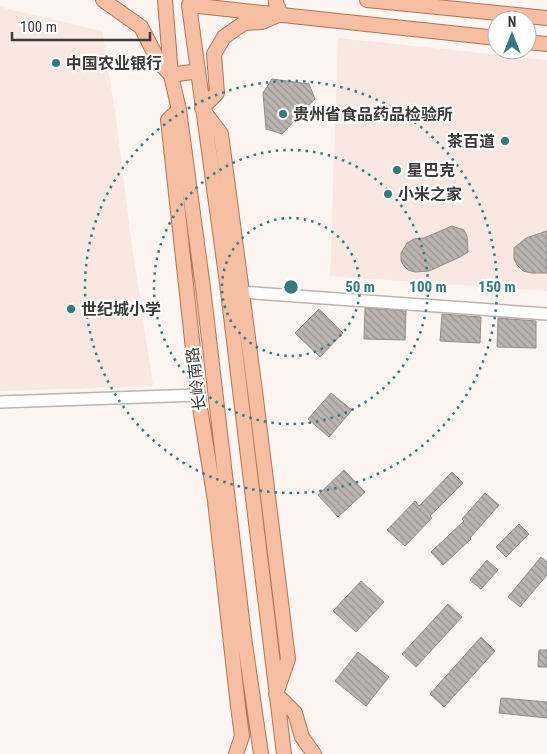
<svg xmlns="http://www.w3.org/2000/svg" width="547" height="754" font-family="'Roboto Condensed','Noto Sans SC',sans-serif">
  <defs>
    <pattern id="building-back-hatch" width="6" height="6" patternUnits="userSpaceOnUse" patternTransform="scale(1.25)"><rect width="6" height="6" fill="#bcb4b0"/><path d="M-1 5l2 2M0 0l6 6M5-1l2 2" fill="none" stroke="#9a9390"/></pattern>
  </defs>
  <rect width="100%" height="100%" fill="#fdf5f1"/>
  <path fill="#f9e8e1" d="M 0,7 L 102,31 L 115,111 L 130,232 L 153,386 L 0,391 Z
    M 338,38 L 547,60 L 547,291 L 330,276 Z"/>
  <path fill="url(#building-back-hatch)" stroke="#938c89" d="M 272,79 L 309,84 L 315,99 L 282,134 L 266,129 L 263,93 Z
    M 452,226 L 464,230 L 467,236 L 468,252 L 460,257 L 429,271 L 415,272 L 408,270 L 404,266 L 401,261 L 401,253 L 407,243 L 414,239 L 424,238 Z
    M 547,231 L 547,273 L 532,273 L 523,271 L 517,265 L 514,259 L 514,248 L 526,238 Z
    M 365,308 L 406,311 L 405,340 L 364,339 Z
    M 319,309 L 343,333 L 320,357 L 295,333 Z
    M 442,314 L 481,317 L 480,343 L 440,341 Z
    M 498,318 L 536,321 L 536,348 L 497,347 Z
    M 331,393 L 352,410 L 329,437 L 308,419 Z
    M 344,470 L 365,492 L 338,517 L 318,495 Z
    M 452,472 L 463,483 L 430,516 L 432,518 L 405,546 L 387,530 L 415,501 L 419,506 Z
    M 485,493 L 499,505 L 470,538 L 471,539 L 443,565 L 431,552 L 464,521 L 462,519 Z
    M 519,524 L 529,534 L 506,557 L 496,547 Z
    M 541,557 L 547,562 L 547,575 L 520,607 L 508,597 Z
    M 487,560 L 498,570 L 481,589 L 470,580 Z
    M 361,581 L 384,602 L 356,632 L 333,611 Z
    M 448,604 L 462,617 L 416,667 L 402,654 Z
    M 481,637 L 495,651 L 444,707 L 430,694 Z
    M 539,650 L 547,650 L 547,667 L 538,667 Z
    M 358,652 L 389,677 L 366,706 L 335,681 Z
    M 501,698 L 547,702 L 547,718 L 499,713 Z"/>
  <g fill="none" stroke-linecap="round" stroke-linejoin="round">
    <g stroke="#bcb4b1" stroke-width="14">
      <path id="minor" d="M 241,292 L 547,314
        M 0,402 L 198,395"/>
    </g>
    <g stroke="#b17355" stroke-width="16">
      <path id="major" d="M 103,0 L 141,27 L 159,62 L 171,75
        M 165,0 L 171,75 L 179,110 L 203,288 L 244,637 L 261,754
        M 367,0 L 547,18
        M 527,42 L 547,44
        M 171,75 L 198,71
        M 202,108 L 217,93 L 214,54 L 224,37 L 244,23 L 262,22 L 281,14 L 276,3 L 276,0
        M 179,110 L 168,120 L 198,395 L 215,501 L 238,706 L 242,736 L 236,754
        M 203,110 L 221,134 L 255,391 L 288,659 L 277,691
        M 276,694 L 295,713 L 302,737 L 314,754
        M 284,754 L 227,283 L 189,5 L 497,38"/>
    </g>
    <use href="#minor" stroke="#fff" stroke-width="11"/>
    <use href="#major" stroke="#f6bea2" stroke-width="14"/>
  </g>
  <g fill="none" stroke="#337b83" stroke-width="2.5" stroke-dasharray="2.5 5">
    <circle cx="291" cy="287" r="69"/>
    <circle cx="291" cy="287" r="137"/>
    <circle cx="291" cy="287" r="206"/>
  </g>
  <g fill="#337b83" stroke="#fff" stroke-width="2">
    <circle cx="56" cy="63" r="5"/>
    <circle cx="283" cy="114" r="5"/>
    <circle cx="505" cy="141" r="5"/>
    <circle cx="397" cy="170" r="5"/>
    <circle cx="388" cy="194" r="5"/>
    <circle cx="71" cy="309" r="5"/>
  </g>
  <g text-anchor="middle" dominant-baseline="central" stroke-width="4.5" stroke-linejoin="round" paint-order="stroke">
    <g font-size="16" font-weight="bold" fill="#3d3a39" stroke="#fff" text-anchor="start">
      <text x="66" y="63">中国农业银行</text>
      <text x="293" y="114">贵州省食品药品检验所</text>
      <text x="495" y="141" text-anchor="end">茶百道</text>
      <text x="407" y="170">星巴克</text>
      <text x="398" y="194">小米之家</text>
      <text x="81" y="309">世纪城小学</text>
    </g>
    <g font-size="16" fill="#3d3a39" stroke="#fff">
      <text transform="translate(196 379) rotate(-97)">长岭南路</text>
    </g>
  </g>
  <circle cx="291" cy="287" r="8" fill="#337b83" stroke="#fff" stroke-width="2.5"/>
  <g font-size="15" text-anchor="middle" font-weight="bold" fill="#337b83" stroke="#fff" stroke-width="4.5" stroke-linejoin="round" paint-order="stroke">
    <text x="360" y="292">50 m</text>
    <text x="428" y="292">100 m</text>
    <text x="497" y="292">150 m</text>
  </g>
  <g transform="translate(512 35)"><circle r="24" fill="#ffffff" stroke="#b1b0b0"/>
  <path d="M0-4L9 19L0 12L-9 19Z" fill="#337b83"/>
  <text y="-8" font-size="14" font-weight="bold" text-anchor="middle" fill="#3d3a39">N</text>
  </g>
  <path d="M12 32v8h138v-8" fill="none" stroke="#3d3a39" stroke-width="2.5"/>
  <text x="20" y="32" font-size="15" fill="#3d3a39" stroke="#ffffff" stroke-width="4" paint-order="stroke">100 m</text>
</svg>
